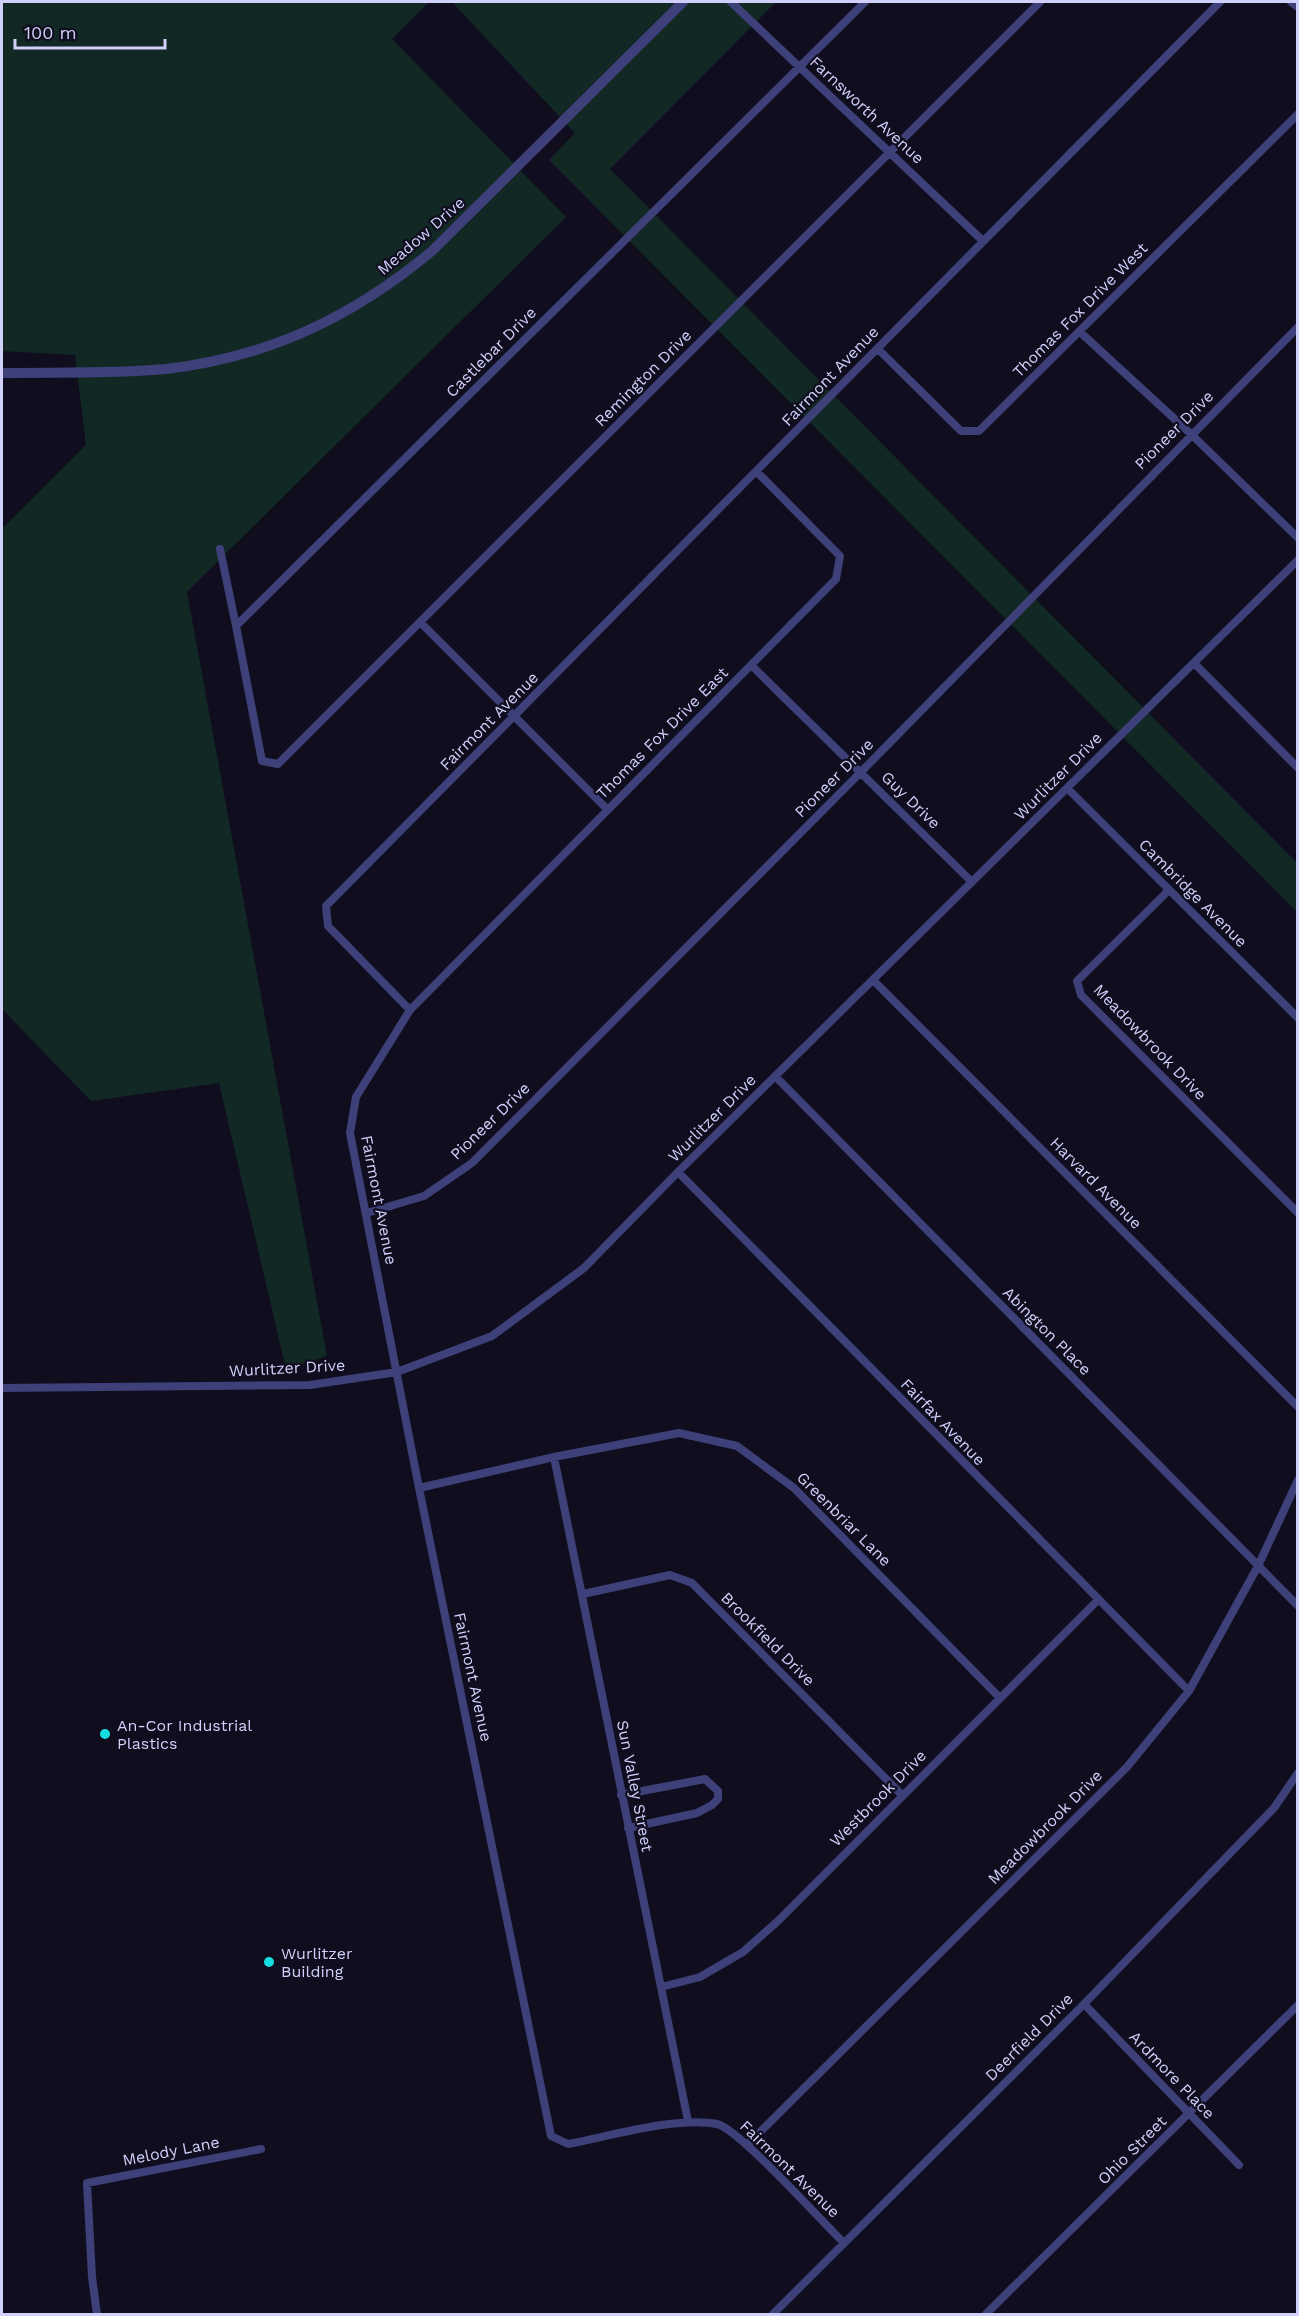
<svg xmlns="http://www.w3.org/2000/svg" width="1299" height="2316" font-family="'Work Sans',sans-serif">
  <rect width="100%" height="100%" fill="#100e1e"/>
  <path fill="#122825" d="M 2,2 L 429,2 L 392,39 L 566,217 L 187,592 L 327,1356 L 286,1369 L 219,1083 L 91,1101 L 2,1009 L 2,529 L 86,445 L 75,355 L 2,351 Z
    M 452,2 L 776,2 L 610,169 L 1297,863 L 1297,912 L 549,160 L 575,133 Z"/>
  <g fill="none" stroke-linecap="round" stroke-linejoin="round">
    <path stroke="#3d4079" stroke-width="8" d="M 731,2 L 983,241
      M 865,2 L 236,626 L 262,761 L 278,764 L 1040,2
      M 1291,2 L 1298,7
      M 1080,332 L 1191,434 L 1298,538
      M 878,349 L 961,431 L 979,431 L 1298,114
      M 757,472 L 840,556 L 836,579 L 410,1010 L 356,1097 L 350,1133 L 419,1488 L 551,2136 L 568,2144 C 610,2136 678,2116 717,2124 C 738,2128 823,2223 844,2243
      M 220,549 L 236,626
      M 420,622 L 607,809
      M 1194,663 L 1298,768
      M 751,665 L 972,882
      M 1067,788 L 1298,1018
      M 1169,890 L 1077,981 L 1081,995 L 1298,1213
      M 873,980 L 1298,1407
      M 410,1010 L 328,926 L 326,906 L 1220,2
      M 775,1076 L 1298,1606
      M 678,1172 L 1189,1691
      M 367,1213 L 424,1196 L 472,1163 L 861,772 L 1298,327
      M 2,1388 L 310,1385 L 397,1372 L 492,1336 L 584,1268 L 678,1172 L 1298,560
      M 554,1457 L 688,2121
      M 419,1488 L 554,1457 L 679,1433 L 737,1446 L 794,1488 L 1000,1698
      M 583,1594 L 670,1575 L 692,1583 L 902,1795
      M 621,1795 L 705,1779 L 718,1791 L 718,1799 L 712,1805 L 697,1813 L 628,1828
      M 661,1987 L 700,1977 L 743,1952 L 778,1921 L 1098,1600
      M 1084,2004 L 1239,2165
      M 747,2145 L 1127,1767 L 1189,1691 L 1258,1566 L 1298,1480
      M 97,2314 L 92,2277 L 87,2183 L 261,2149
      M 773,2314 L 1084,2004 L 1274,1808 L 1298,1773
      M 986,2314 L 1298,2005"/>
    <path stroke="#3d4079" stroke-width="10" d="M 2,373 C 56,372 111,374 166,369 C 269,357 353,317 432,251 L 683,2"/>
  </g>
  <g fill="#14dee2" stroke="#100e1e" stroke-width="2">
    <circle cx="105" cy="1734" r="6"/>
    <circle cx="269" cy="1962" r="6"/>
  </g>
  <g text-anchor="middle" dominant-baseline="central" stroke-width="4.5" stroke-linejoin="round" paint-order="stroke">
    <g font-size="16" fill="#d1d0fb" stroke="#100e1e">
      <text transform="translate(867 110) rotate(43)">Farnsworth Avenue</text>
      <text transform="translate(421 236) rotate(-41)">Meadow Drive</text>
      <text transform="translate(1080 310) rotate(-45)">Thomas Fox Drive West</text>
      <text transform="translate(491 352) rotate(-45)">Castlebar Drive</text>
      <text transform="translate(830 376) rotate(-46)">Fairmont Avenue</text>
      <text transform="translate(643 378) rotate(-45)">Remington Drive</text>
      <text transform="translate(1174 430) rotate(-45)">Pioneer Drive</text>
      <text transform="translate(489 721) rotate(-45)">Fairmont Avenue</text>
      <text transform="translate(662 733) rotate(-45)">Thomas Fox Drive East</text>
      <text transform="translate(1058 776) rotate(-45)">Wurlitzer Drive</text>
      <text transform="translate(834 778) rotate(-45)">Pioneer Drive</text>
      <text transform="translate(911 800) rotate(44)">Guy Drive</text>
      <text transform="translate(1193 893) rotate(45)">Cambridge Avenue</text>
      <text transform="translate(1150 1042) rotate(46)">Meadowbrook Drive</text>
      <text transform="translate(712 1118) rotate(-45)">Wurlitzer Drive</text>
      <text transform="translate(490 1121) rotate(-44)">Pioneer Drive</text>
      <text transform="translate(1096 1183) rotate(45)">Harvard Avenue</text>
      <text transform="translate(379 1200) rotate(79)">Fairmont Avenue</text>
      <text transform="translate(1047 1331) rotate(45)">Abington Place</text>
      <text transform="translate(287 1368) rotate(-3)">Wurlitzer Drive</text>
      <text transform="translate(943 1422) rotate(46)">Fairfax Avenue</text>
      <text transform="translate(844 1519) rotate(45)">Greenbriar Lane</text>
      <text transform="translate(768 1639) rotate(45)">Brookfield Drive</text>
      <text transform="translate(473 1677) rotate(78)">Fairmont Avenue</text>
      <text transform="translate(635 1786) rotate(79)">Sun Valley Street</text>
      <text transform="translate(878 1798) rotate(-45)">Westbrook Drive</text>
      <text transform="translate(1045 1827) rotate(-45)">Meadowbrook Drive</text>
      <text transform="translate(1029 2037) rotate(-45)">Deerfield Drive</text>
      <text transform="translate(1172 2075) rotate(46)">Ardmore Place</text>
      <text transform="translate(1132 2150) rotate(-45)">Ohio Street</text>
      <text transform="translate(171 2151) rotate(-11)">Melody Lane</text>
      <text transform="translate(790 2169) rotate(44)">Fairmont Avenue</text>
    </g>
    <g font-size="16" fill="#d1d0fb" stroke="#100e1e" text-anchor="start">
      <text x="117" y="1725">An-Cor Industrial<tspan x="117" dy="18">Plastics</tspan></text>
      <text x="281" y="1953">Wurlitzer<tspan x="281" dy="18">Building</tspan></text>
    </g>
  </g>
  <rect width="1299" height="2316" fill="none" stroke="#d1d0fb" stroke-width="6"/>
  <path d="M15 39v9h150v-9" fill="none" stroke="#d1d0fb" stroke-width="3"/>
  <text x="24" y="39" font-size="18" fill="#d1d0fb" stroke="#100e1e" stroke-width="4.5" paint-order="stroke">100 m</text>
</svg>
